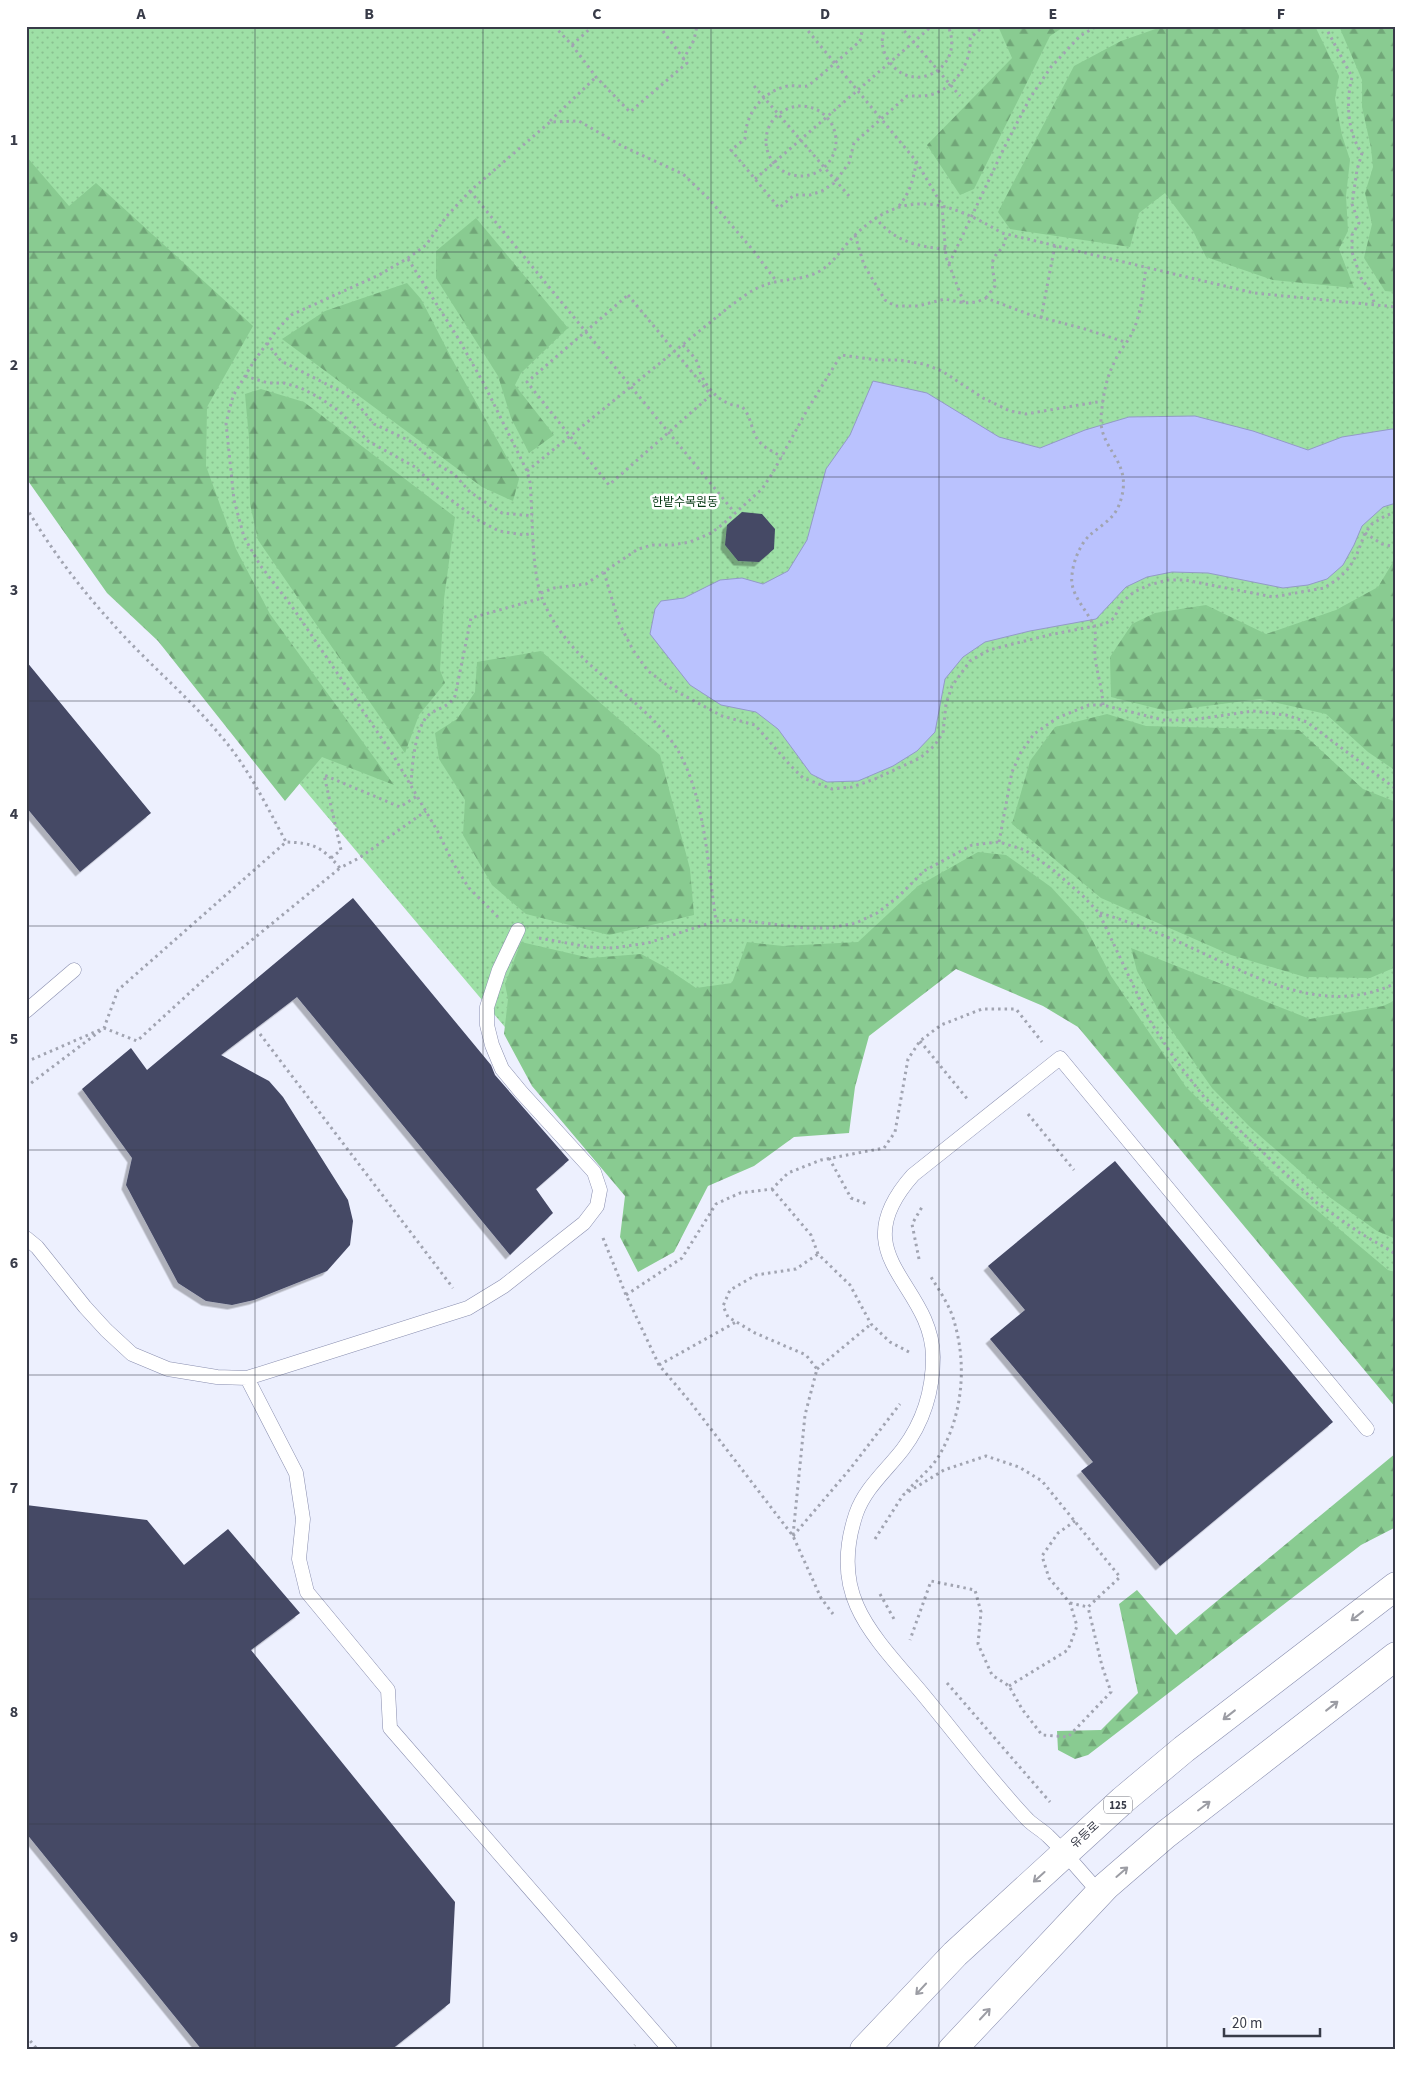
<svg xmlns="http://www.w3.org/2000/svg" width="1422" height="2076" font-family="'Source Sans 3','Noto Sans KR',sans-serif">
  <defs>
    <pattern id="grass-dots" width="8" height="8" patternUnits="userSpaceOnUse" patternTransform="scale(1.25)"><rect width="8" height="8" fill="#9ee0a6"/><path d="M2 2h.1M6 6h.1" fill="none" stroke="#89c190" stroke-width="1.8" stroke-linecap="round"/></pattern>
    <pattern id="forest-firs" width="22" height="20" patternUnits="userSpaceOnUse" patternTransform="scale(1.25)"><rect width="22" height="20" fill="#89cb91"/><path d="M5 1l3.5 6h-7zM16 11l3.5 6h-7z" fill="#71a678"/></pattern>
    <filter id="shadow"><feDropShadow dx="-4.5" dy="4.5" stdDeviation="0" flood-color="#0004"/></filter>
  </defs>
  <rect width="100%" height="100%" fill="#edf0fe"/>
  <path fill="url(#grass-dots)" d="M 26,26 L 1396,26 L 1396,1393 L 967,886 L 624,1168 L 26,460 Z"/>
  <path fill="url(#forest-firs)" d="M 998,26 L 1065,26 L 1050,36 L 974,189 L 960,195 L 927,145 L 1012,58 Z
    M 1164,26 L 1315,26 L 1339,76 L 1335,99 L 1342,135 L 1350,160 L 1346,196 L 1348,231 L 1339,249 L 1354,288 L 1273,280 L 1206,257 L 1193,231 L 1165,193 L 1139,213 L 1130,247 L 1010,229 L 998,212 L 1074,66 L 1121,41 Z
    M 1339,26 L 1396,26 L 1396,292 L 1385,291 L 1364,258 L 1372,224 L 1365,193 L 1373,167 L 1371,148 L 1362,107 L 1362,80 Z
    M 26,156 L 69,206 L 96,183 L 253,326 L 207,407 L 206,466 L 236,549 L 270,614 L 394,785 L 322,757 L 285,801 L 158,641 L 107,593 L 26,478 Z
    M 476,218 L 568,328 L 521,373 L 515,385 L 554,435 L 529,453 L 511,418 L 498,376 L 436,278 L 436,251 Z
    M 407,283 L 421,299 L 453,361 L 519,479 L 513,501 L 482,487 L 282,339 L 325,311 Z
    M 261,389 L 304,402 L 455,517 L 444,599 L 440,670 L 445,683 L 419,715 L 405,753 L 258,540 L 250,504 L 249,438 L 245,394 Z
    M 1396,557 L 1396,771 L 1368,752 L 1326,714 L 1260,699 L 1167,711 L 1111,697 L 1110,657 L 1132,624 L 1155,613 L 1206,605 L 1266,634 L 1336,610 L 1378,587 Z
    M 541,651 L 660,755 L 690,869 L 694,915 L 609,935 L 526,914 L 492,885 L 463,835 L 465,800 L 439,759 L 435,733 L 457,719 L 475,692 L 477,662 Z
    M 1107,714 L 1146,726 L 1299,730 L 1363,789 L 1396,802 L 1396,967 L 1370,978 L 1305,977 L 1231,955 L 1101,898 L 1012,824 L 1030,761 L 1055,727 Z
    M 978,852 L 1006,855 L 1051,887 L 1083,922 L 1111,976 L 1186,1087 L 1275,1175 L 1388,1270 L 1396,1273 L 1396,1408 L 1078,1027 L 1043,1006 L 956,969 L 869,1036 L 855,1087 L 849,1133 L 794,1137 L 754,1166 L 708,1186 L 674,1252 L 638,1272 L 620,1237 L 625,1196 L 532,1086 L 504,1034 L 508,999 L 505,984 L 521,942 L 590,958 L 641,954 L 665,967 L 696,988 L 732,983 L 747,942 L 783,946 L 858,942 L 918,886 Z
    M 1131,948 L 1310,1019 L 1383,1006 L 1396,1000 L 1396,1239 L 1377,1231 L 1328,1196 L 1249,1126 L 1212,1088 L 1161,1015 L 1137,971 Z
    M 1396,1453 L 1396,1527 L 1361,1545 L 1088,1755 L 1075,1759 L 1058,1750 L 1057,1731 L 1101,1730 L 1138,1693 L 1119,1604 L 1137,1590 L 1176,1635 Z"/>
  <path fill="#bac2fe" stroke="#939ac7" d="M 873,381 L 927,393 L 999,437 L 1040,448 L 1085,430 L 1129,417 L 1195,416 L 1253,431 L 1308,450 L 1342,437 L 1392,429 L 1396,430 L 1396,503 L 1383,507 L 1362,526 L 1354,545 L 1343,565 L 1327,579 L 1308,585 L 1283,588 L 1208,573 L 1172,572 L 1147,577 L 1126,587 L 1096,619 L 1030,631 L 985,642 L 963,657 L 945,679 L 935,732 L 917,751 L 893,766 L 858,781 L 827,782 L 811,774 L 778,729 L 756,712 L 721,705 L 690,685 L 650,634 L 655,609 L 661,601 L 684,598 L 720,580 L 742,578 L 763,584 L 788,571 L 807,540 L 826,469 L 850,435 Z"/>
  <path fill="#444865" filter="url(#shadow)" d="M 742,512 L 762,514 L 775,529 L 774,549 L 759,562 L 738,561 L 725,545 L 727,525 Z
    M 26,661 L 151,813 L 80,872 L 26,807 Z
    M 353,898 L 491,1065 L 495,1075 L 569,1160 L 536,1189 L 553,1213 L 510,1255 L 297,997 L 221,1055 L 269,1081 L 283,1097 L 348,1200 L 353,1221 L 350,1245 L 327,1271 L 254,1300 L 232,1305 L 206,1301 L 178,1283 L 126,1185 L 132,1158 L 82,1089 L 131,1048 L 147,1070 Z
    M 1115,1161 L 1333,1422 L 1160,1566 L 1081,1471 L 1093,1462 L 990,1339 L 1025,1310 L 988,1266 Z
    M 26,1505 L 147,1520 L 184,1565 L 228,1529 L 300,1613 L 251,1650 L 455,1902 L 450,2003 L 391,2050 L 202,2050 L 26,1833 Z"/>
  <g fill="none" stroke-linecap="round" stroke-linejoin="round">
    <g stroke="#898eaf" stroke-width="15">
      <path id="service" d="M 26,1011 L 74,970
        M 26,1238 L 37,1247 L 85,1307 L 106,1330 L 132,1354 L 168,1369 L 217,1377 L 247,1378 L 301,1361 L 468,1308 L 504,1286 L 584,1223 L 597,1206 L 600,1190 L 594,1172 L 521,1092 L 502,1069 L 492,1045 L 487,1025 L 487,1007 L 499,970 L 518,930
        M 247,1378 L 296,1473 L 303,1519 L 299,1559 L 307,1592 L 388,1690 L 390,1728 L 670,2050
        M 1100,1893 C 1082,1874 1066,1853 1048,1836 C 1042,1830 1034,1826 1028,1820 C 990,1780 956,1734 921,1692 C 900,1667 870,1636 857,1606 C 844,1577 846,1544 856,1514 C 865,1488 887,1470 903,1449 C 924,1421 933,1391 933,1357 C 932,1282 840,1257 913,1175 L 1060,1058 L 1367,1429"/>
    </g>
    <g stroke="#898eaf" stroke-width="29">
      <path id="primary" d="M 864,2050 L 955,1954 L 1123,1800 L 1184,1749 L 1396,1586
        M 952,2050 L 1106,1886 L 1165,1835 L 1396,1656"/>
    </g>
    <path stroke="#a1a4b1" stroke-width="3" stroke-dasharray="2.5 4" stroke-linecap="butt" d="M 554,26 L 572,45 L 596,77 L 630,112 L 687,63 L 659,26
      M 804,26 L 916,161 L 942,205 L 946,257 L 964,303
      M 863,26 L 860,41 C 853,47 811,85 807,86 C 801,87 794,85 788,86 C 762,91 745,115 745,139 L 731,150 L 779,208 L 794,195 L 810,195 L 822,191 L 834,183 L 849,163 L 854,143 L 907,96 C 918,96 929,97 938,92 C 958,83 972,60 970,38 L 984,26
      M 886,26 C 881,35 881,47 886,56 C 908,99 967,70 948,26
      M 900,26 L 960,96
      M 1325,26 L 1352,77 C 1346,100 1347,133 1362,153 L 1357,170 L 1352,204 L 1359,223 L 1352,235 L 1352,252 L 1361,278 L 1370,290 L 1375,305
      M 572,45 L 593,26
      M 683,60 L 694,40 L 697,26
      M 754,86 L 849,196
      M766 141a35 35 0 1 1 70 0a35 35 0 1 1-70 0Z
      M 550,121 L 596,77
      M 755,179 L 932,26
      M 470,191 L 735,513
      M 899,206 C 910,192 914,179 916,162
      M 875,217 C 893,241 918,247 946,249
      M 855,235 L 864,265 L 885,300 L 895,306 L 918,306 L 945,299 L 964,303 L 977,302 L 986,298 L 1028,314 L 1085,329 L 1125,342
      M 408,259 L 458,338 L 484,384 L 527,471 L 530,482 C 533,514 531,570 542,598 C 553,626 574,651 596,670 C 623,693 658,719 677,749 C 705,795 708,868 716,921
      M 949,264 L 1005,146 L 1030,98 L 1051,67 L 1080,36 L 1097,26
      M 628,295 L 711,395 L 609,485 L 527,382 Z
      M 986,298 L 995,286 C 995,278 990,265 994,258 C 1000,247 1004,251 1006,235
      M 1041,318 L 1055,245
      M 267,343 L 281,361 L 342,392 L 356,402 L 374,424 L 412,442 L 438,465 L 454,474 L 470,492 L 485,502 L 502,513 L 533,516
      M 683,345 C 687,350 692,354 696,360 C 699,364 699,370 701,375 C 709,391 723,406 741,406 C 752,415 750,430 759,441 C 764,448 774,452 782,457
      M 245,376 L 268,383 L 284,383 L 301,388 L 320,398 L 339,411 L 368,441 L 415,467 L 442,493 L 478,520 L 499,531 L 524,535 L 533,533
      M 527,471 L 729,307 C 740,299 752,289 765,285 C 783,278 802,281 820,271 C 836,261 844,245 857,233 C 907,187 950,202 1002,233 L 1254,293 L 1396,307
      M 26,507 C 50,548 80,588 112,623 C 146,662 187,695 220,735 C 248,767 266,805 286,842
      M 1365,533 L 1382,544 L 1396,547
      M 604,572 L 619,623 L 633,650 L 648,671 L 672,689 L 722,716 L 755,725 L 790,765 L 803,778 L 832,789 L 852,787 L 875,779 L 920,758 L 934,746 L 943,733 L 946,704 L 952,686 L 970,661 L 989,650 L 1049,635 L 1105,624 L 1114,618 L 1122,602 L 1134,592 L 1149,585 L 1168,580 L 1185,580 L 1273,597 L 1324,588 L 1338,579 L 1349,568 L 1357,554 L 1365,533 L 1372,524 L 1385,516 L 1396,512
      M 541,593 L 554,588 L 586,584 L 638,549 L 653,545 L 672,545 L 690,542 L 711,533 L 723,524 L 762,489 L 772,474 L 806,412 L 841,355 L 877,360 L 899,360 L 924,364 L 942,371 L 983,398 L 1010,411 L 1026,414 L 1103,401
      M 1103,705 C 1102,686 1097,674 1095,657 C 1094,647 1097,635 1094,627 C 1088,610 1069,595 1072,575 C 1073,562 1080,544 1090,535 C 1100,526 1114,519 1119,505 C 1136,461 1099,452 1101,417 C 1103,396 1106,377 1116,359 C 1120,350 1128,342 1132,333 C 1142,313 1143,289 1146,267
      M 411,784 C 412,767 415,724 430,714 C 440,707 449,707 455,696 L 471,618 L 542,598
      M 999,842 L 1012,772 L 1021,752 L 1034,734 L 1057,718 L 1089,705 L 1103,705 L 1163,720 L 1191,720 L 1253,711 L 1286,715 L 1307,722 L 1396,789
      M 331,858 L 341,850 L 324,775 L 400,807 L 417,796
      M 1100,913 C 1133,923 1165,935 1196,950 C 1260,979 1326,1017 1396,983
      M 498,917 L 469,888 L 453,863 L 438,832 L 393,755 L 293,608 L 260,565 L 244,537 L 234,500 L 226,423 L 233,396 L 254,361 L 276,331 L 291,315 L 379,275 L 408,258 L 426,245 L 446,217 L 470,191 L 550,122 L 579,121 L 624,147 L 683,174 L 709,199 L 752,249 L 777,282
      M 539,938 L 589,947 L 613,948 L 648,943 L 716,921 L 740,920 L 804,928 L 830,928 L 856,923 L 877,913 L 899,896 L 924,871 L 972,845 L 999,842 L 1025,850 L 1052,869 L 1083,896 L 1099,913 L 1150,1021 L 1174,1058 L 1204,1097 L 1317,1203 L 1360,1233 L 1396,1254
      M 260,1034 L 453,1288
      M 920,1041 L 969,1101
      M 26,1062 L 104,1028 L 118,990 L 286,842 C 313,843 321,846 340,868 L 359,858 L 426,811
      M 26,1087 L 104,1028 L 137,1041 L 209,975 L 340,868
      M 1028,1114 L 1074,1170
      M 829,1158 L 851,1198 L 867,1204
      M 772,1189 L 811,1235 L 818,1254 L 850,1285 L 871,1324 L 890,1342 L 909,1352
      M 603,1238 L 626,1295 L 659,1365 L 691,1403 L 793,1536 L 821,1598 L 833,1614
      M 919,1259 L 912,1224 L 922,1207
      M 626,1295 L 682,1258 L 716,1204 L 740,1193 L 772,1189 L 788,1173 L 821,1160 L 884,1148 L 895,1132 L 908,1059 L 920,1041 L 941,1025 L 982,1009 L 1016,1009 L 1042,1042
      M 659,1365 L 736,1322
      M 817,1369 L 871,1324
      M 907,1491 C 918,1479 933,1467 940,1454 C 963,1414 967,1364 954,1321 C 950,1306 939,1290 931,1277
      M 793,1535 L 805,1415 L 817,1369 L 806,1355 L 755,1333 L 728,1317 L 723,1306 L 730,1290 L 756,1275 L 796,1269 L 818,1254
      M 793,1536 L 850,1469 L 900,1404
      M 875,1539 L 903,1495 L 944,1470 L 986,1456 L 1019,1467 L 1042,1481 L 1120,1577 L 1088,1607 L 1102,1666 L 1111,1692 L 1068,1737 L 1042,1735 L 1022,1709 L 1009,1686 L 992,1675 L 978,1644 L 981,1612 L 975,1590 L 931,1581 L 910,1640
      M 880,1594 L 894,1619
      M 1070,1603 L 1088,1607
      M 947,1683 L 1050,1802
      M 1009,1686 L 1068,1650 L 1077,1626 L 1070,1603 L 1049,1578 L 1042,1556 L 1058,1533 L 1075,1521
      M 26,2036 L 38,2050
      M 630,2050 L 635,2045"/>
    <use href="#service" stroke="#fff" stroke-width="14"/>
    <use href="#primary" stroke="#fff" stroke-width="28"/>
  </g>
  <defs><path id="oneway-shaft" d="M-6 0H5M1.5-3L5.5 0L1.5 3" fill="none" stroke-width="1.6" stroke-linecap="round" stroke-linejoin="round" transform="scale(1.25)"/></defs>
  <g stroke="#9c9da4">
    <use href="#oneway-shaft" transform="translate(1357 1616) rotate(142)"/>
    <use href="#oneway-shaft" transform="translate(1332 1706) rotate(-38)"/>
    <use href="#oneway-shaft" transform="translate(1229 1715) rotate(142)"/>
    <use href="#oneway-shaft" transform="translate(1204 1806) rotate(-37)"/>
    <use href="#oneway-shaft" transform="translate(1122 1872) rotate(-41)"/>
    <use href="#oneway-shaft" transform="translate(1039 1877) rotate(138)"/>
    <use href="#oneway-shaft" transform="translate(921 1989) rotate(133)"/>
    <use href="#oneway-shaft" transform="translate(985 2014) rotate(-47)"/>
  </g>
  <path fill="none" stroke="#383b48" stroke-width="1" stroke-opacity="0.55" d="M 255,26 L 255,2050M 483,26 L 483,2050M 711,26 L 711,2050M 939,26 L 939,2050M 1167,26 L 1167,2050M 26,252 L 1396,252M 26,477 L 1396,477M 26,701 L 1396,701M 26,926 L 1396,926M 26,1150 L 1396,1150M 26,1375 L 1396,1375M 26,1599 L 1396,1599M 26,1824 L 1396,1824"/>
  <g text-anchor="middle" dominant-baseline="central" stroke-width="5" stroke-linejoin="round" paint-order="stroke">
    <rect fill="#fff" stroke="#74767f" stroke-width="1" x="1104" y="1796.5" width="28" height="17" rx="4"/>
    <g font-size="11" font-weight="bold" fill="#383b48">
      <text x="1118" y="1805">125</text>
    </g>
    <g font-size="12" fill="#073a14" stroke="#fff">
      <text x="685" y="502">한밭수목원동</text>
    </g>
    <g font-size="12" fill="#383b48" stroke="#fff">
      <text transform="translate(1085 1835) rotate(-42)">유등로</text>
    </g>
  </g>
  <rect width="1422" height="2076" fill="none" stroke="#ffffff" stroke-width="55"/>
  <path d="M1224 2028v8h96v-8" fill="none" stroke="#383b48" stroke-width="2.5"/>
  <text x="1232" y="2028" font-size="15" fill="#383b48" stroke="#ffffff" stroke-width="4" paint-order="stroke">20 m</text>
  <rect x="28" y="28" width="1366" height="2020" fill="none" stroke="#383b48" stroke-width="2"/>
  <g font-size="16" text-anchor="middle" font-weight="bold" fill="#383b48">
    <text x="141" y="19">A</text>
    <text x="369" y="19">B</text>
    <text x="597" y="19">C</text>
    <text x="825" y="19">D</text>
    <text x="1053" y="19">E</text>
    <text x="1281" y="19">F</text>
    <text x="14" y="145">1</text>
    <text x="14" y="370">2</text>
    <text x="14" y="595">3</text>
    <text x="14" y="819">4</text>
    <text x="14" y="1044">5</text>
    <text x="14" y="1268">6</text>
    <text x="14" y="1493">7</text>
    <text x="14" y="1717">8</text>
    <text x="14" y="1942">9</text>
  </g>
</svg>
